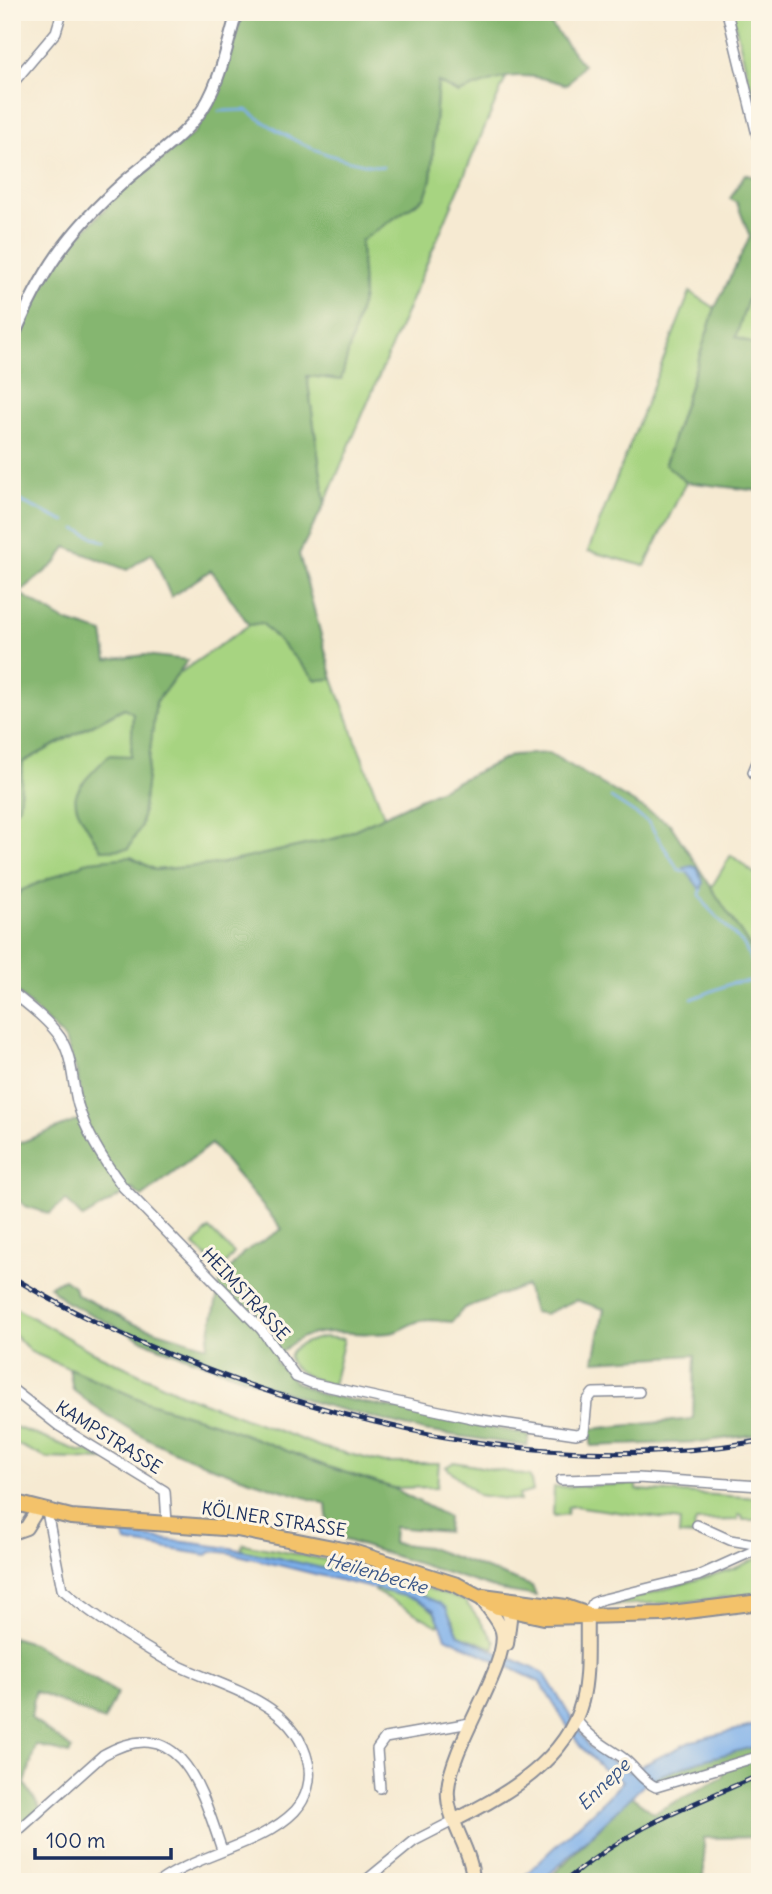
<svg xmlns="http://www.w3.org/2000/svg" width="772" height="1894" font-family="Delius,sans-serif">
  <rect width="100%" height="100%" fill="#fcf5e5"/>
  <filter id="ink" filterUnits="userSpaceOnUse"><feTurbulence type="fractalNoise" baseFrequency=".0143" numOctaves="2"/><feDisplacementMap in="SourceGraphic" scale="14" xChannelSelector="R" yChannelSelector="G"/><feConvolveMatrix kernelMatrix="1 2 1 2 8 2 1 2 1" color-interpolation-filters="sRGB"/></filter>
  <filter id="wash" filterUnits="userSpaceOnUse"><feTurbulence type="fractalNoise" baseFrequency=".00686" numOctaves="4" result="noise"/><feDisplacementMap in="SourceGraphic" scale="28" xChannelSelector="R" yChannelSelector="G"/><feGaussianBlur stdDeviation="1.57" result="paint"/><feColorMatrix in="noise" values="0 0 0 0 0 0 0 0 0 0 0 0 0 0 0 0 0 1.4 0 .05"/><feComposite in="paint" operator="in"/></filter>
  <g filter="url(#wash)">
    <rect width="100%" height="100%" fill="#f6ead2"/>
    <path fill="#a7d481" stroke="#618270" stroke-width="2" d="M 732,12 L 760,12 L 760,125 Z
      M 507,75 L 325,503 L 307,376 L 341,380 L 363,297 L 361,241 L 425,197 L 431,179 L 438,82 L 458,93 Z
      M 760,261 L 760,347 L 735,337 Z
      M 690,292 L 715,308 L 665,463 L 686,482 L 645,566 L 588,551 Z
      M 262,623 L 316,679 L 333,679 L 384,816 L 337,838 L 219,864 L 155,870 L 131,857 L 20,891 L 12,906 L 12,813 L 19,806 L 23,762 L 124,708 L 133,713 L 131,756 L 141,826 L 156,702 L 178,674 L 249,625 Z
      M 731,855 L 760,878 L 760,962 L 711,888 Z
      M 209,1229 L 234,1253 L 221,1270 L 194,1245 Z
      M 12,1306 L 89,1350 L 182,1394 L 321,1447 L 385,1463 L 439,1463 L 437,1487 L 393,1488 L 328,1467 L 218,1424 L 146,1402 L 31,1352 L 12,1332 Z
      M 324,1337 L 344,1339 L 333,1385 C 292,1375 264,1350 324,1337 Z
      M 15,1427 L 81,1452 L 87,1451 L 105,1460 L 46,1458 L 12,1442 L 12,1428 Z
      M 454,1462 L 530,1476 L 533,1491 L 519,1495 L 520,1501 L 478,1495 L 446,1467 Z
      M 637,1484 L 637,1490 L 760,1498 L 760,1520 L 743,1520 L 742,1516 L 738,1515 L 738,1520 L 696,1521 L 694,1528 L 698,1536 L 679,1535 L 680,1521 L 575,1506 L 568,1507 L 567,1514 L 553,1516 L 554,1487 Z
      M 243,1544 L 353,1565 L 451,1596 L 465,1601 L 495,1641 L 494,1648 L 459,1635 L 453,1620 L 411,1590 L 241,1550 Z
      M 760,1557 L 760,1593 L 684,1602 L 611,1605 L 733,1569 Z
      M 377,1588 C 401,1593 425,1598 440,1619 L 438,1626 L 375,1591 Z"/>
    <path fill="#85b66f" stroke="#507266" stroke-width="2" d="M 243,12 L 541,12 L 583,65 L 567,85 C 518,69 505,76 458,93 L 438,82 L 431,179 L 425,197 L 361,241 L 363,297 L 341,380 L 307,376 L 325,503 L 299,554 L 333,679 L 316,680 L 262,623 L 249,625 L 211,570 L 171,597 L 152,553 L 127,570 L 66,547 L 57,562 L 19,593 L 65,621 L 103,633 L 107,660 L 145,655 L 188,660 L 156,702 L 141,826 L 128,849 L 101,850 C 69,794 62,803 109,755 L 131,756 L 133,713 L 124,708 L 23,762 L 19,806 L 12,813 L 12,354 L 42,284 L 60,256 L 119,194 L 194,133 L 204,118 L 218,93 Z
      M 745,174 L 760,179 L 760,261 L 736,337 L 760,347 L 760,491 L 686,482 L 665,464 L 715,308 L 750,237 L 737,203 L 730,199 Z
      M 549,753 L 670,824 L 760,962 L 760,1434 L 699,1442 L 591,1446 L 591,1429 L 693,1419 L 695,1355 L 594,1361 L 604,1309 L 576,1300 L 545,1314 L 534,1312 L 526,1286 L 464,1308 L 452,1322 C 442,1321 430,1319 420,1321 C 409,1323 400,1332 390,1333 C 345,1338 305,1317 275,1361 L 295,1382 L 320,1394 L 530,1435 L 527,1446 L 424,1431 L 316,1403 L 153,1345 L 66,1302 L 49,1286 L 64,1279 L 74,1286 L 76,1294 L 134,1324 L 207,1346 L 221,1280 L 243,1253 L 282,1229 L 211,1144 L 142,1197 L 132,1189 L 83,1218 L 66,1200 L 49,1214 L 25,1206 L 12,1194 L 12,1146 L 86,1117 L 76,1070 L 64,1038 L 12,988 L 12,909 L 20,891 L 89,861 L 131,857 L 155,870 L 219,864 L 337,838 L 513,755 Z
      M 69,1368 L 146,1402 L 218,1424 L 328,1467 L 393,1488 L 448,1517 L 447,1532 L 394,1527 L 393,1543 L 427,1547 L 532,1586 L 536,1596 L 500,1590 L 345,1540 L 328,1526 L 326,1504 C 232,1474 152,1454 73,1390 Z
      M 12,1637 L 32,1643 L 117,1693 L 104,1721 L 35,1691 L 31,1718 L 72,1749 L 69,1754 L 36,1745 L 25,1784 L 42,1811 L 12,1837 Z
      M 760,1745 L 760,1837 L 704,1838 L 704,1882 L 546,1882 L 631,1796 L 654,1813 L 723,1777 L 723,1767 L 661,1784 L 650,1779 L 699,1761 Z"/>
    <path fill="#7eb0ea" stroke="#4c70a4" stroke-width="2" d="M 692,866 L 697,868 L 703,882 L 701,890 L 684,868 Z
      M 123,1534 L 230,1548 L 279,1558 L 401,1587 L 440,1603 L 446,1608 L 459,1635 L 544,1673 L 589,1747 L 629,1772 L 692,1741 L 760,1724 L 760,1745 L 699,1761 L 650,1779 L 541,1882 L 519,1882 C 552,1846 590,1818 623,1781 L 602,1768 L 580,1746 L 540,1682 L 446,1637 L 434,1610 L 416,1599 L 230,1553 L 212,1551 L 207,1555 L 126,1542 Z"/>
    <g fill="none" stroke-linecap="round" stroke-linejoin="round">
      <path stroke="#7eb0ea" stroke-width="2.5" d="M 219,111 L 247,110 C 291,142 328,160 383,167
        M 16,499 L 65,522
        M 76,529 L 105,542
        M 611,798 L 648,822 L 678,869 L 686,872
        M 701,890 L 700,895 L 709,909 L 744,945 L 760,979
        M 692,999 L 732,983 L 760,980"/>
    </g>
  </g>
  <g filter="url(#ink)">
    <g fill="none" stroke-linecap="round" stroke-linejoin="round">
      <g stroke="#888c98" stroke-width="12">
        <path id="minor" d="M 727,12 L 760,147
          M 12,84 L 56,32 L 62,12
          M 760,755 L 753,772 L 760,782
          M 12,992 C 28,1005 48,1020 60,1037 C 73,1057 72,1083 78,1105 C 87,1135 105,1163 123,1187 L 261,1329 L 296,1377 L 311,1383 L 476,1419 L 576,1434 L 584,1432 L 587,1401 L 593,1393 L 639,1392
          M 12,1389 L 59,1426 L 165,1491 L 167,1523
          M 561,1480 L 638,1478 L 760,1486
          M 47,1512 L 62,1589 C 92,1615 129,1638 163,1658 C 212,1686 293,1696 308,1762 C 312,1779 307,1798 295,1811 C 262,1845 198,1854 159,1882
          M 697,1525 L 730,1540 L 754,1544 L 757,1549
          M 587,1614 L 593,1603 L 600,1600 L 698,1576 L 760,1548
          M 576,1720 C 590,1738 604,1745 623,1758 C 635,1767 642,1781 656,1787 L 760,1756
          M 380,1788 L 377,1749 L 385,1738 L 470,1723
          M 12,1836 L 103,1755 C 182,1710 202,1792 222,1850
          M 364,1882 L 414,1841 L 455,1820"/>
      </g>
      <g stroke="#888c98" stroke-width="14">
        <path id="tertiary" d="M 12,341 C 41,271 68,232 125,181 C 149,160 177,142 197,117 C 219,90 227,45 237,12"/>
      </g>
      <g stroke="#888c98" stroke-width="16">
        <path id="secondary" d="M 12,1533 L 26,1528 L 38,1509
          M 505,1604 L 510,1619 L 507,1644
          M 455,1820 C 506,1795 567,1760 582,1701 C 589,1673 586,1643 587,1614
          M 473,1882 C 473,1849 445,1820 448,1789 C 451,1745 510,1664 502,1631 C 499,1619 488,1610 482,1599"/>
      </g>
      <g stroke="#888c98" stroke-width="18">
        <path id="primary" d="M 12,1502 L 71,1517 L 237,1529 L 353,1552 L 457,1585 L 498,1607 L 544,1617 L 663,1614 L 760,1602
          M 483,1596 L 566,1607 L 586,1614"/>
      </g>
      <use href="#minor" stroke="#fff" stroke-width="9"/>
      <use href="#tertiary" stroke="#fff" stroke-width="10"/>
      <use href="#secondary" stroke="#fae7c3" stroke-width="12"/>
      <use href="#primary" stroke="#f3c26a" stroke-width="14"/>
      <g stroke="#1b2f5e" stroke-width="5">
        <path id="rail" d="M 12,1277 C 84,1321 160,1353 238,1381 C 408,1441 581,1471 760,1441
          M 564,1882 C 628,1828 684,1808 760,1775"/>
      </g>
      <use href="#rail" stroke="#fcf5e5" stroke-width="2.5" stroke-dasharray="8" stroke-linecap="butt"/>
    </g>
  </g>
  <g text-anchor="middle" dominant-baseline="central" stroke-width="6" stroke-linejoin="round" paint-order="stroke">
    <g font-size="18" fill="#1b2f5e" stroke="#fcf5e5">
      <text transform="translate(246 1294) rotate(47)">HEIMSTRASSE</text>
      <text transform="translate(109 1437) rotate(32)">KAMPSTRASSE</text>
      <text transform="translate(274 1519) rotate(9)">KÖLNER STRASSE</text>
    </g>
    <g font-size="19" font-style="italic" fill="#395688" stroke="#fcf5e5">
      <text transform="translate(377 1573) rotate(16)">Heilenbecke</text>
      <text transform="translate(603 1784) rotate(-44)">Ennepe</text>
    </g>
  </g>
  <rect width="772" height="1894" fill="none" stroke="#fcf5e5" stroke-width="42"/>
  <path d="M35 1848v10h136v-10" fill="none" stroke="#1b2f5e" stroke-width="3.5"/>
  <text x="46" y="1848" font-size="21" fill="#1b2f5e" stroke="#fcf5e5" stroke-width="5" paint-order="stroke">100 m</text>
</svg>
